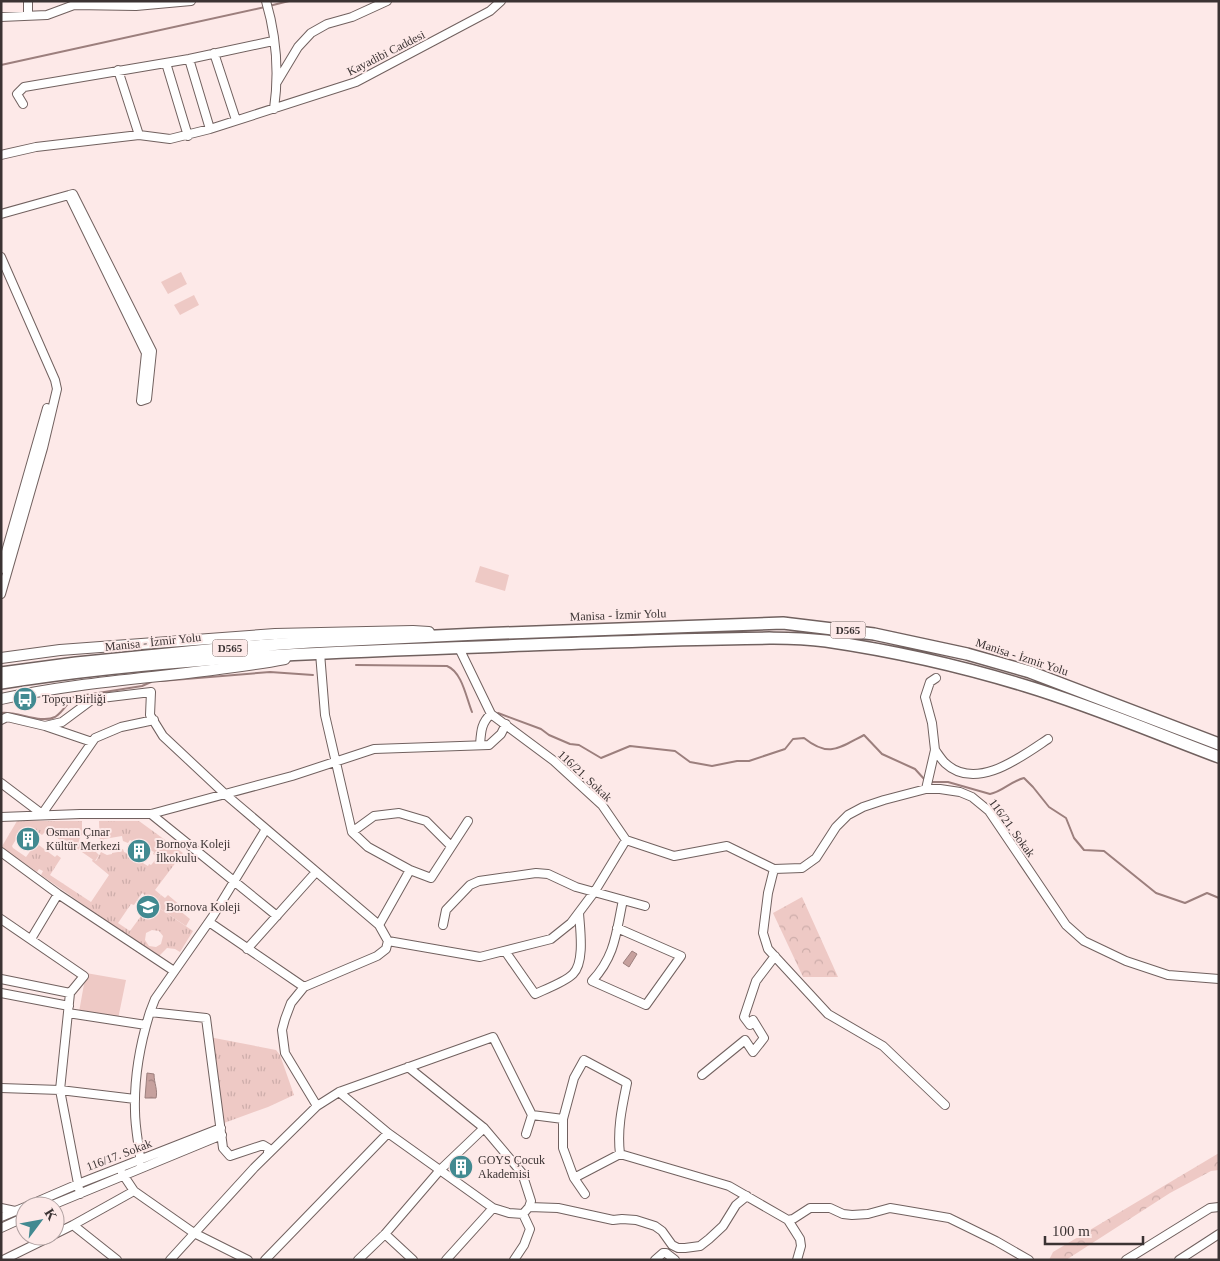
<svg xmlns="http://www.w3.org/2000/svg" width="1220" height="1261" font-family="'Times New Roman',serif">
  <defs>
    <pattern id="forest-crowns" width="20" height="18" patternUnits="userSpaceOnUse" patternTransform="scale(1.25)"><rect width="20" height="18" fill="#eec9c5"/><path d="M2 6a3 3 0 1 1 6 0M12 15a3 3 0 1 1 6 0" fill="none" stroke="#cdadaa"/></pattern>
    <pattern id="park-tufts" width="24" height="20" patternUnits="userSpaceOnUse" patternTransform="scale(1.25)"><rect width="24" height="20" fill="#eec9c5"/><path d="M3 7l-1-3M5 7V3M7 7l1-3M15 17l-1-3M17 17v-4M19 17l1-3" fill="none" stroke="#cdadaa"/></pattern>
    <pattern id="water-ripples" width="26" height="14" patternUnits="userSpaceOnUse" patternTransform="scale(1.25)"><rect width="26" height="14" fill="#c6a09d"/><path d="M2 4q2-2 4 0t4 0M15 11q2-2 4 0t4 0" fill="none" stroke="#a28381"/></pattern>
  </defs>
  <rect width="100%" height="100%" fill="#fde9e8"/>
  <path fill="#eec9c5" d="M 181,272 L 187,284 L 168,294 L 161,282 Z
    M 194,295 L 199,305 L 180,315 L 174,305 Z
    M 480,566 L 509,575 L 505,591 L 475,582 Z
    M 85,841 L 99,855 L 95,861 L 79,850 Z
    M 161,895 L 165,898 L 168,895 L 181,906 L 179,910 L 190,919 L 186,926 L 159,908 L 157,900 Z
    M 86,973 L 126,980 L 118,1019 L 79,1012 Z"/>
  <path fill="url(#forest-crowns)" d="M 802,897 L 838,977 L 803,977 L 773,913 Z
    M 1219,1153 L 1219,1170 L 1211,1171 L 1170,1193 L 1066,1260 L 1049,1260 L 1053,1252 Z"/>
  <path fill="url(#park-tufts)" fill-rule="evenodd" d="M 17,821 L 82,821 L 82,835 L 79,840 L 84,844 L 79,850 L 63,839 L 62,841 L 46,831 L 42,835 L 31,827 L 28,831 L 23,828 L 12,846 L 13,848 L 26,857 L 36,843 L 55,857 L 57,855 L 61,858 L 50,875 L 91,902 L 109,875 L 92,861 L 93,859 L 96,861 L 101,852 L 107,855 L 112,854 L 112,853 L 118,852 L 118,850 L 123,849 L 124,852 L 132,855 L 131,857 L 135,860 L 136,859 L 148,866 L 149,864 L 151,865 L 158,857 L 153,854 L 154,852 L 130,840 L 128,843 L 123,841 L 122,836 L 104,839 L 104,842 L 101,843 L 102,847 L 100,847 L 99,821 L 139,821 L 183,853 L 155,890 L 161,895 L 157,900 L 159,908 L 193,931 L 180,952 L 175,949 L 167,948 L 158,957 L 41,875 L 43,871 L 39,869 L 37,872 L 1,848 ZM 142,893 L 155,902 L 148,913 L 141,908 L 137,913 L 141,916 L 130,931 L 118,923 L 131,904 L 134,905 ZM 152,930 L 159,931 L 163,936 L 161,944 L 156,947 L 149,946 L 145,940 L 146,933 Z
    M 209,1037 L 276,1050 L 280,1055 L 294,1095 L 268,1107 L 224,1123 Z"/>
  <path fill="url(#water-ripples)" stroke="#9c7f7d" d="M 632,951 L 637,954 L 629,967 L 623,963 Z
    M 147,1073 L 154,1074 C 154,1083 158,1090 156,1098 L 145,1098 Z"/>
  <g fill="none" stroke-linecap="round" stroke-linejoin="round">
    <path stroke="#9c7f7d" stroke-width="2" d="M 269,6 L 289,1
      M 1,65 L 265,7
      M 356,665 L 447,666 C 462,672 466,697 472,712
      M 161,681 L 270,672 L 313,675
      M 1,713 C 17,711 41,724 55,717 C 62,713 68,703 73,697 L 142,686 L 151,682
      M 498,713 L 541,729 L 549,735 L 570,744 L 579,745 L 601,758 L 630,746 L 675,751 L 690,762 L 712,766 L 737,761 L 749,761 L 785,749 L 793,739 L 804,738 C 829,758 839,748 864,735 L 882,754 L 915,769 L 925,780
      M 930,782 L 948,782 L 990,794 C 1002,792 1011,781 1024,778 L 1033,787 L 1049,807 L 1066,818 L 1074,838 L 1084,850 L 1104,851 L 1156,893 L 1185,903 L 1207,893 L 1219,898"/>
    <g stroke="#71615f" stroke-width="10">
      <path id="minor" d="M 266,1 C 276,35 279,74 274,109
        M 28,15 L 28,1
        M 1,17 L 47,15 L 74,5 L 136,6 L 191,1
        M 214,53 L 236,120
        M 189,59 L 210,129
        M 166,63 L 188,136
        M 118,70 L 139,135
        M 277,82 L 298,47 L 311,33 L 327,24 L 352,17 L 387,1
        M 23,104 L 17,94 L 24,87 L 189,59 L 273,41
        M 1,155 L 36,147 L 139,135 L 170,139 L 210,129 L 356,82 L 490,11 L 501,1
        M 1,214 L 69,195 L 73,194 L 152,351 L 147,399 L 141,401 L 146,353 L 69,195
        M 1,257 L 55,380 L 57,389 L 43,448 L 1,594
        M 1,569 L 47,408
        M 459,648 L 491,714 L 554,761 L 602,805 L 626,840 L 674,856 L 727,846 L 774,869 L 802,868 L 816,858 L 836,827 L 848,815 L 863,807 L 884,800 L 926,789 L 940,789 L 960,792 L 972,797 L 989,811 L 1066,925 L 1084,941 L 1126,961 L 1168,975 L 1219,979
        M 320,653 L 325,715 L 352,832 L 368,847 L 410,870 L 379,925
        M 1,720 L 7,717 L 45,726 L 62,722 L 93,699 L 151,692 L 150,715 L 163,736 L 225,794 L 379,925 L 388,941 L 386,949 L 377,956 L 304,987 L 291,1003 L 285,1019 L 282,1030 L 285,1053 L 317,1106
        M 45,726 L 92,742
        M 480,745 C 481,732 481,723 491,714
        M 935,750 C 938,754 941,759 945,763 C 976,792 1021,757 1048,739
        M 1,783 L 42,814 L 95,738 L 121,727 L 154,720
        M 926,789 L 935,750 L 932,723 L 925,697 L 930,682 L 936,678
        M 151,814 L 277,916
        M 1,817 L 80,814 L 151,814 L 292,776 L 374,749 L 489,745 L 501,734 L 506,724
        M 352,832 L 374,816 L 399,813 L 426,821 L 451,846
        M 1,852 L 58,894 L 174,971
        M 774,869 L 768,893 L 763,933 L 768,949 L 828,1014 L 883,1046 L 945,1105
        M 410,870 L 431,878 L 468,821
        M 1,919 L 84,976 L 70,993 L 60,1090 L 80,1194
        M 209,922 L 304,987
        M 443,925 L 446,910 L 470,885 L 479,881 L 536,873 L 548,874 L 576,887 L 645,906
        M 617,928 L 681,956 L 646,1005 L 592,981 C 616,955 616,932 623,900
        M 31,939 L 58,894
        M 388,941 L 480,957 L 551,939 L 571,923 L 595,891 L 626,840
        M 247,949 L 316,872
        M 505,951 L 535,994 C 546,989 565,982 573,974 C 585,962 580,929 579,913
        M 1,979 L 70,993
        M 1,993 L 69,1006
        M 150,1012 L 155,999 L 213,916 L 266,829
        M 68,1013 L 146,1025
        M 584,1060 L 627,1083 C 622,1107 617,1129 620,1154 L 574,1178 L 563,1148 L 563,1119 L 574,1078 Z
        M 702,1075 L 745,1040 L 753,1052 L 764,1038 L 753,1020 L 750,1025 L 744,1017 L 756,981 L 775,956
        M 1,1088 L 60,1090 L 135,1099
        M 339,1092 L 388,1133 L 493,1208 L 509,1213 L 523,1214 L 529,1207 L 531,1201 L 522,1173 L 484,1128 L 408,1067
        M 532,1115 L 563,1119
        M 620,1154 L 729,1186 L 788,1220 L 793,1219 L 810,1208 L 830,1208 L 843,1214 L 852,1215 L 868,1214 L 890,1208 L 902,1210 L 949,1218 L 996,1241 L 1029,1260
        M 141,1168 C 140,1149 135,1130 135,1111 C 134,1077 140,1044 150,1012 L 206,1018 L 223,1148 L 230,1156 L 263,1145 L 268,1148 L 268,1154
        M 122,1173 L 134,1191 L 194,1233 L 248,1260
        M 574,1178 L 585,1194
        M 27,1206 L 78,1184 L 221,1128
        M 50,1206 L 222,1135
        M 529,1207 L 558,1208 L 613,1220 L 622,1219 L 636,1220 L 655,1226 L 662,1231 L 672,1245 L 678,1248 L 685,1248 L 700,1246 L 709,1239 L 723,1226 L 736,1205 L 747,1196
        M 1,1208 L 15,1211
        M 1,1217 L 25,1207
        M 788,1220 L 800,1239 L 801,1246 L 797,1260
        M 73,1225 L 134,1191
        M 1,1228 L 25,1217
        M 55,1234 L 73,1225 L 117,1260
        M 385,1234 L 413,1260
        M 3,1260 L 52,1236
        M 170,1260 L 254,1168 L 317,1106 L 339,1092 L 493,1037 L 532,1115 L 526,1134
        M 265,1260 L 388,1133
        M 358,1260 L 385,1234 L 440,1170 L 484,1128
        M 446,1260 L 493,1208
        M 514,1260 L 524,1245 L 530,1229 L 523,1214
        M 655,1260 L 663,1253 L 666,1253 L 675,1260
        M 1126,1260 L 1210,1208 L 1219,1207
        M 1179,1260 L 1219,1234"/>
    </g>
    <g stroke="#71615f" stroke-width="12">
      <path id="major" d="M 1,658 L 60,650 L 275,634 L 413,631 L 429,632
        M 1,699 C 95,678 191,677 285,659"/>
    </g>
    <g stroke="#71615f" stroke-width="14">
      <path id="highway" d="M 1,673 L 76,663 L 228,648 L 310,642 L 478,634 L 783,623 L 874,634 L 967,654 L 1030,672 L 1219,744
        M 1,683 C 175,655 352,652 528,645 C 592,643 656,640 721,639 C 756,638 791,637 826,641 C 894,651 961,666 1026,686 C 1092,706 1155,733 1219,757"/>
    </g>
    <use href="#minor" stroke="#fff" stroke-width="8"/>
    <use href="#major" stroke="#fff" stroke-width="10"/>
    <use href="#highway" stroke="#fff" stroke-width="11"/>
  </g>
  <defs>
    <g id="bus-disc" transform="scale(1.25)"><circle r="9.5" fill="#428a91" stroke="#fde9e8"/><path d="M-5-6H5V4H4V6H2V4H-2V6H-4V4H-5ZM-3.5-4V0h7V-4ZM-3.5 1.2v1.5H-2V1.2ZM2 1.2v1.5H3.5V1.2Z" fill="#fff"/></g>
    <g id="building-disc" transform="scale(1.25)"><circle r="9.5" fill="#428a91" stroke="#fde9e8"/><path d="M-4-6H4V6H1V3H-1V6H-4ZM-2.5-4.3h1.7v1.8h-1.7ZM.8-4.3h1.7v1.8H.8ZM-2.5-1h1.7V.8h-1.7ZM.8-1h1.7V.8H.8Z" fill="#fff"/></g>
    <g id="school-disc" transform="scale(1.25)"><circle r="9.5" fill="#428a91" stroke="#fde9e8"/><path d="M0-5L7-2L0 1L-7-2ZM-4 1L0 2.5L4 1V4Q0 6-4 4Z" fill="#fff"/></g>
  </defs>
  <g fill-rule="evenodd">
    <use href="#bus-disc" x="25" y="699"/>
    <use href="#building-disc" x="28" y="839"/>
    <use href="#building-disc" x="139" y="851"/>
    <use href="#school-disc" x="148" y="907"/>
    <use href="#building-disc" x="461" y="1167"/>
  </g>
  <g text-anchor="middle" dominant-baseline="central" stroke-width="4" stroke-linejoin="round" paint-order="stroke">
    <g fill="#fde9e8" stroke="#756a69" stroke-width="1">
      <rect x="830.5" y="621.5" width="35" height="17" rx="4"/>
      <rect x="212.5" y="639.5" width="35" height="17" rx="4"/>
    </g>
    <g font-size="11" font-weight="bold" fill="#3b3333">
      <text x="848" y="630">D565</text>
      <text x="230" y="648">D565</text>
    </g>
    <g font-size="12" fill="#3b3333" stroke="#fde9e8">
      <text transform="translate(386 53) rotate(-27)">Kayadibi Caddesi</text>
      <text transform="translate(618 615) rotate(-2)">Manisa - İzmir Yolu</text>
      <text transform="translate(153 642) rotate(-6)">Manisa - İzmir Yolu</text>
      <text transform="translate(1022 657) rotate(18)">Manisa - İzmir Yolu</text>
      <text transform="translate(585 776) rotate(43)">116/21. Sokak</text>
      <text transform="translate(1012 828) rotate(54)">116/21. Sokak</text>
      <text transform="translate(119 1155) rotate(-21)">116/17. Sokak</text>
    </g>
    <g font-size="12" fill="#3b3333" stroke="#fde9e8" text-anchor="start">
      <text x="42" y="699">Topçu Birliği</text>
      <text x="46" y="832">Osman Çınar<tspan x="46" dy="14">Kültür Merkezi</tspan></text>
      <text x="156" y="844">Bornova Koleji<tspan x="156" dy="14">İlkokulu</tspan></text>
      <text x="166" y="907">Bornova Koleji</text>
      <text x="478" y="1160">GOYS Çocuk<tspan x="478" dy="14">Akademisi</tspan></text>
    </g>
  </g>
  <rect width="1220" height="1261" fill="none" stroke="#3b3333" stroke-width="5"/>
  <g transform="translate(40 1221) rotate(58)"><circle r="24" fill="#fde9e8" stroke="#afa0a0"/>
  <path d="M0-4L9 19L0 12L-9 19Z" fill="#428a91"/>
  <text y="-8" font-size="14" font-weight="bold" text-anchor="middle" fill="#3b3333">K</text>
  </g>
  <path d="M1045 1236v8h98v-8" fill="none" stroke="#3b3333" stroke-width="2.5"/>
  <text x="1052" y="1236" font-size="15" fill="#3b3333" stroke="#fde9e8" stroke-width="4" paint-order="stroke">100 m</text>
</svg>
